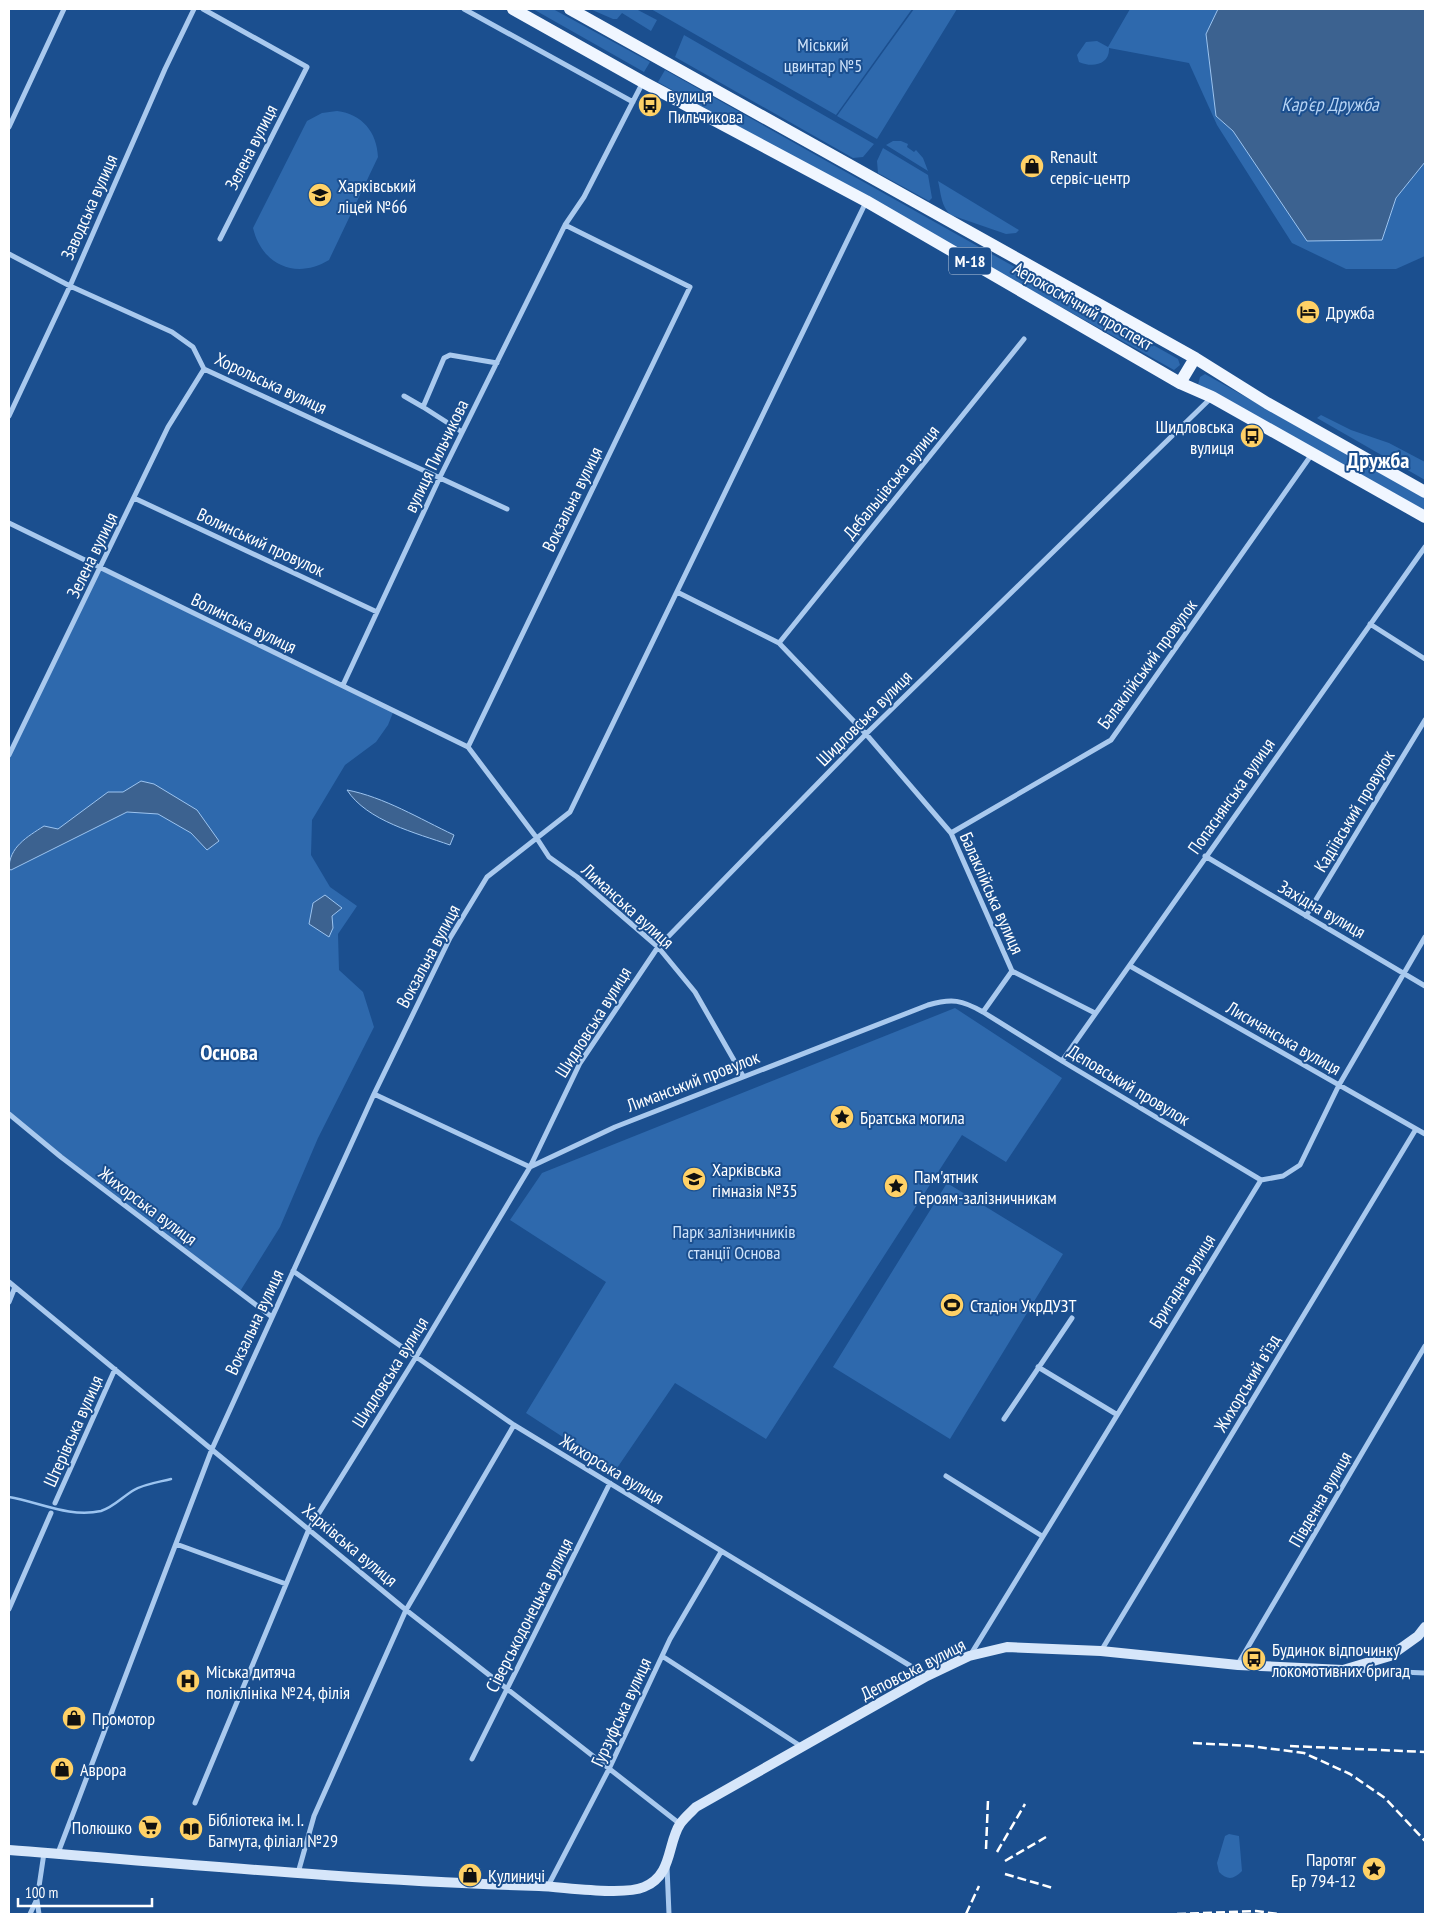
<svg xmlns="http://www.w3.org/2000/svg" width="1434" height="1923" font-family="'PT Sans Narrow',sans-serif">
  <rect width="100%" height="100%" fill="#1b4f8f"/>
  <path fill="#2e69ad" d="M 533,9 L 553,9 L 650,62 L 644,72 Z
    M 590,9 L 636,9 L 657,20 L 651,31 L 622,13 L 617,19 L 613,19 Z
    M 651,9 L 912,9 L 836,115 Z
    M 914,9 L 957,9 L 877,139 L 837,116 Z
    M 1130,9 L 1218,9 L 1206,34 L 1216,116 L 1233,131 L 1382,240 L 1396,198 L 1425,162 L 1425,256 L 1396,269 L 1346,269 L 1292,243 L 1217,125 L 1189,63 L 1109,48 C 1110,65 1092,68 1079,62 L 1077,55 L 1086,42 L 1097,41 L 1108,47 Z
    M 684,35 L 874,144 L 863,157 L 853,158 L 675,57 Z
    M 665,70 L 1178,359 L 1180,365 L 1174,370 L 658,82 Z
    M 337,111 C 362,114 377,132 378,157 L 329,260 C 296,280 262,265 253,228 L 307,121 L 322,113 Z
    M 893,141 L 901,141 L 908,144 L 907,147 L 914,152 L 916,150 L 923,158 L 928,171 L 886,145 Z
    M 883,148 L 928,175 L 932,198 L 929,201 L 878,173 L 877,161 Z
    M 938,181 L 1019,230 L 1016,233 L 1006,234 L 951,215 C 941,207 941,193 938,181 Z
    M 1205,374 L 1425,498 L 1425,512 L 1198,385 L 1200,377 Z
    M 1321,415 L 1351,430 L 1389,443 L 1425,462 L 1425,480 L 1317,418 Z
    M 101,569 L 394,710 L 388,725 L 376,742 L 345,765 L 312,820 L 311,855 L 330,887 L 357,906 L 338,934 L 339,970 L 363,992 L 374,1027 L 318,1138 L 280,1227 L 239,1293 L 9,1114 L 9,755 Z
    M 955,1008 L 1062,1078 L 1006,1162 L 962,1135 L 766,1439 L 675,1383 L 615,1471 L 526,1413 L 606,1282 L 510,1220 L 542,1173 Z
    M 947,1183 L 1063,1254 L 950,1439 L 833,1367 Z
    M 1229,1834 L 1239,1836 L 1242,1871 C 1234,1879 1228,1881 1219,1872 L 1217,1863 L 1225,1836 Z"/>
  <path fill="#3c6290" stroke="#9cc4f0" d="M 1218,9 L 1425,9 L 1425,162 L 1396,198 L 1382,240 L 1307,241 L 1233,131 L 1216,116 L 1206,34 Z
    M 141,781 L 154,784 L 197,810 L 219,841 L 207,850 L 191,833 L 158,814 L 127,812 L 11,870 L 9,869 C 9,847 27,837 44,826 L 58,829 L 108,792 L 123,792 Z
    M 347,790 C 384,797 420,819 454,835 L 450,845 C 416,833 367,821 347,790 Z
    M 325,895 L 342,908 L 332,916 L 333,928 L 329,937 L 309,924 L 313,903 Z"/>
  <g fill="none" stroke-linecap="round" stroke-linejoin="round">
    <path stroke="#9cc4f0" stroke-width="2.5" d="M 9,1497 C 39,1502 69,1518 101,1511 C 114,1507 122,1497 134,1490 C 144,1484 159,1482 171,1479"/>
    <path stroke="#a9c9ee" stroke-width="5" d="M 203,9 L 307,67 L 220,239
      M 464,9 L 633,102
      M 9,127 L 64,9
      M 565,225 L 690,287 L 468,747 L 536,837 L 549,857 L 577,877 L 658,947 L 695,992 L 743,1076
      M 9,254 L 70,286 L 172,332 L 193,347 L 204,369 L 507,509
      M 404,396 L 423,407
      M 9,416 L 70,286 L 165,69 L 194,9
      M 462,432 L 423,407 L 444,358 L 450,355 L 497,363
      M 134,498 L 377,612
      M 9,523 L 468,747
      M 677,592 L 779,643 L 866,734 L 951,833 L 1012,971 L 1095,1013
      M 1370,624 L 1425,659
      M 779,643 L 1024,339
      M 343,685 L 440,477 L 565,225 L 584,197 L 643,82
      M 9,755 L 168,427 L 204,369
      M 951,833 L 1111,740 L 1312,454
      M 1205,856 L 1425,986
      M 1306,916 L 1425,720
      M 1130,966 L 1425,1134
      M 983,1012 L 1062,1061 L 1261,1180
      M 1062,1061 L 1425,547
      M 374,1094 L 530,1167 L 615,1127 L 928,1005 C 952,998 962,1000 983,1012 L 1012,971
      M 9,1114 L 61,1157 L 272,1317
      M 293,1271 L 514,1425 L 927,1676
      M 9,1282 L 406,1610 L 680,1824
      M 9,1302 L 15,1287
      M 1038,1367 L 1116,1414
      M 1004,1419 L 1072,1318
      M 946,1476 L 1042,1536
      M 55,1503 L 115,1369
      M 176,1544 L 286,1584
      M 9,1609 L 51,1513
      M 1101,1651 L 1416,1129
      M 971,1654 L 1261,1180 L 1283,1176 L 1300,1165 L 1339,1085 L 1425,937
      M 662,1656 L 802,1747
      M 1238,1664 L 1425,1346
      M 1353,1670 L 1425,1673
      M 472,1759 L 610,1483
      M 195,1803 L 309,1529 L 416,1357 L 530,1167 L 580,1063 L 658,947 L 866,734 L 1212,397
      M 58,1853 L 212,1449 L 374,1094 L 450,938 L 487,877 L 570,812 L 866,202
      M 667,1867 L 669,1914
      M 298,1873 L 314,1816 L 406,1610 L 514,1425
      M 548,1886 L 609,1769 L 670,1639 L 721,1552
      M 30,1914 L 36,1901
      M 39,1914 L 37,1900 L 44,1853"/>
    <path stroke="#d6e6fa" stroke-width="10" d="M 9,1850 C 186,1864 362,1881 539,1886 C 565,1887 623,1896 644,1887 C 673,1875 667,1844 680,1824 C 684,1818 691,1812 696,1807 L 927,1676 L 969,1656 L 1007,1647 L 1101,1651 L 1238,1665 L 1343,1670 L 1390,1656 L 1418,1636 L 1425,1627"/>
    <path stroke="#f0f6ff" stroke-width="12" d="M 513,9 L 643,82 L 866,201 L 1180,383 L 1212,397 L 1425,517
      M 570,9 L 1195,358 L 1267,403 L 1425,492
      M 1180,383 L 1195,358"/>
    <path stroke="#fff" stroke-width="2.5" stroke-dasharray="9 4" stroke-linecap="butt" d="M 1193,1743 L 1250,1746 L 1304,1753 L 1350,1774 L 1385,1798 L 1425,1841
      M 1290,1746 L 1425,1752
      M 986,1849 L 988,1800
      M 997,1852 L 1025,1804
      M 1005,1861 L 1046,1837
      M 1005,1874 L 1053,1888
      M 966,1914 L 979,1886
      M 1177,1914 L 1256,1911 L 1278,1914"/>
  </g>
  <defs>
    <g id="bus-disc" transform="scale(1.25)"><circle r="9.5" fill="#ffd166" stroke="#1b4f8f"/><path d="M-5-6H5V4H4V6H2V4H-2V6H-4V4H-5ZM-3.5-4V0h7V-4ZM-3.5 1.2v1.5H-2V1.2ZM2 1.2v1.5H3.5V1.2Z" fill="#111"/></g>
    <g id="shop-disc" transform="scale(1.25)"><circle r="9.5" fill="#ffd166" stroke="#1b4f8f"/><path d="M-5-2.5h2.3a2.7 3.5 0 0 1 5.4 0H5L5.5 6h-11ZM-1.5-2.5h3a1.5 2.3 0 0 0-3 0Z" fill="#111"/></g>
    <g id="school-disc" transform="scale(1.25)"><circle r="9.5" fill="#ffd166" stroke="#1b4f8f"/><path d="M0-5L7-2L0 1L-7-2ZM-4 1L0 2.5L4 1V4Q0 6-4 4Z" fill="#111"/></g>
    <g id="hotel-disc" transform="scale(1.25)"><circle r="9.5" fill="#ffd166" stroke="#1b4f8f"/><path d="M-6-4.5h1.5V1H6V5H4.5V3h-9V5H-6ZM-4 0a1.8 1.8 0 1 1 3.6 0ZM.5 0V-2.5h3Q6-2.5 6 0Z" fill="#111"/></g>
    <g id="sight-disc" transform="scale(1.25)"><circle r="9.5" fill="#ffd166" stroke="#1b4f8f"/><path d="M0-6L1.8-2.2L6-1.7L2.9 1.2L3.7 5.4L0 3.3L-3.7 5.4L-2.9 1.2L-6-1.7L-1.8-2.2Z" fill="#111"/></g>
    <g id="stadium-disc" transform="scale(1.25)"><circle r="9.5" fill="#ffd166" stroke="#1b4f8f"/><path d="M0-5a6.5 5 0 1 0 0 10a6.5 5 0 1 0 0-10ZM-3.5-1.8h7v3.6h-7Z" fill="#111"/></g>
    <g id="hospital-disc" transform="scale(1.25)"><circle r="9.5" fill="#ffd166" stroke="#1b4f8f"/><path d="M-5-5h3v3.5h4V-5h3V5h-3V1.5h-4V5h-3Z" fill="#111"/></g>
    <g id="supermarket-disc" transform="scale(1.25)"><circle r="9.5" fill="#ffd166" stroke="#1b4f8f"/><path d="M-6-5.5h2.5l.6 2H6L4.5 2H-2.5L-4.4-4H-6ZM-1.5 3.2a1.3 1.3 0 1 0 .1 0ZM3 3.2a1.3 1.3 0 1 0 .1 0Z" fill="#111"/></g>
    <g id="library-disc" transform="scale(1.25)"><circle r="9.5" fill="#ffd166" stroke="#1b4f8f"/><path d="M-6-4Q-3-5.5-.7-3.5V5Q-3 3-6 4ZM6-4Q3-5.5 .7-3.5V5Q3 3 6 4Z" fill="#111"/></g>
  </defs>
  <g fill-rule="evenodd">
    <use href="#bus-disc" x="650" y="105"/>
    <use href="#shop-disc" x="1032" y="166"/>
    <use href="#school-disc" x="320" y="195"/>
    <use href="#hotel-disc" x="1308" y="312"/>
    <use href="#bus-disc" x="1252" y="436"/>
    <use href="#sight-disc" x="842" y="1117"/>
    <use href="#school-disc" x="694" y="1179"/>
    <use href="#sight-disc" x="896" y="1186"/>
    <use href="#stadium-disc" x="952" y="1305"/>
    <use href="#bus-disc" x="1254" y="1659"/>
    <use href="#hospital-disc" x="188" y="1681"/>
    <use href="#shop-disc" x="74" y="1718"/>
    <use href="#shop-disc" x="62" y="1769"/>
    <use href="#supermarket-disc" x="150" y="1827"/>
    <use href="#library-disc" x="191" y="1829"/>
    <use href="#sight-disc" x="1374" y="1869"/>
    <use href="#shop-disc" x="470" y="1875"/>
  </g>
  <g text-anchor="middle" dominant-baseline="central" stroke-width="4" stroke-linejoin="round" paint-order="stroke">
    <rect fill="#1b4f8f" stroke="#bbcadd" stroke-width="1" x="949" y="247.5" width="42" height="27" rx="4"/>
    <g font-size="16" font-weight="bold" fill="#fff">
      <text x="970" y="261">М-18</text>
    </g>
    <g font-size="18" fill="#cfe3fa" stroke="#1b4f8f">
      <text x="823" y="44">Міський<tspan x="823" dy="21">цвинтар №5</tspan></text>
      <text x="734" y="1231">Парк залізничників<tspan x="734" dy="21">станції Основа</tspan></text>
    </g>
    <g font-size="18" fill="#fff" stroke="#1b4f8f" text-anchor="start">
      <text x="668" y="95">вулиця<tspan x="668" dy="21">Пильчикова</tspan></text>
      <text x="1050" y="156">Renault<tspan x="1050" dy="21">сервіс-центр</tspan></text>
      <text x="338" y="185">Харківський<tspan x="338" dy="21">ліцей №66</tspan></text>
      <text x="1326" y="312">Дружба</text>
      <text x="1234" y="426" text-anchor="end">Шидловська<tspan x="1234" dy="21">вулиця</tspan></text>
      <text x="860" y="1117">Братська могила</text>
      <text x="712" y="1169">Харківська<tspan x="712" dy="21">гімназія №35</tspan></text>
      <text x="914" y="1176">Пам'ятник<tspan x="914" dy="21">Героям-залізничникам</tspan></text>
      <text x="970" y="1305">Стадіон УкрДУЗТ</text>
      <text x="1272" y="1649">Будинок відпочинку<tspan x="1272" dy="21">локомотивних бригад</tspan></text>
      <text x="206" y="1671">Міська дитяча<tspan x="206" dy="21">поліклініка №24, філія</tspan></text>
      <text x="92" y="1718">Промотор</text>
      <text x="80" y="1769">Аврора</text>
      <text x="208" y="1819">Бібліотека ім. І.<tspan x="208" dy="21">Багмута, філіал №29</tspan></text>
      <text x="132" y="1827" text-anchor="end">Полюшко</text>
      <text x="1356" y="1859" text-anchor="end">Паротяг<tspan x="1356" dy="21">Ер 794-12</tspan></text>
      <text x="488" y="1875">Кулиничі</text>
    </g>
    <g font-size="18" fill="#fff" stroke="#1b4f8f">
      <text transform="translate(251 147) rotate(-63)">Зелена вулиця</text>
      <text transform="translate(89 207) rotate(-66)">Заводська вулиця</text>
      <text transform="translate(1083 306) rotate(30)">Аерокосмічний проспект</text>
      <text transform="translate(271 383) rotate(25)">Хорольська вулиця</text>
      <text transform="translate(436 456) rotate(-64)">вулиця Пильчикова</text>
      <text transform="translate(891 482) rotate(-51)">Дебальцівська вулиця</text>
      <text transform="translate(572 499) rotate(-64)">Вокзальна вулиця</text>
      <text transform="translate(261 542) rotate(25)">Волинський провулок</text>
      <text transform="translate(92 555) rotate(-64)">Зелена вулиця</text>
      <text transform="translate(244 623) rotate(26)">Волинська вулиця</text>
      <text transform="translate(1147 664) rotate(-54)">Балаклійський провулок</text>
      <text transform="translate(864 718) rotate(-45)">Шидловська вулиця</text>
      <text transform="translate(1231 796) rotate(-55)">Попаснянська вулиця</text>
      <text transform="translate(1354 811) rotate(-59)">Кадіївський провулок</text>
      <text transform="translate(992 893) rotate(66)">Балаклійська вулиця</text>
      <text transform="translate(628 906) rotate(42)">Лиманська вулиця</text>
      <text transform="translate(1322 909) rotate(30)">Західна вулиця</text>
      <text transform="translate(428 956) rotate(-62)">Вокзальна вулиця</text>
      <text transform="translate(593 1022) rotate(-58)">Шидловська вулиця</text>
      <text transform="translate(1284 1038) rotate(30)">Лисичанська вулиця</text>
      <text transform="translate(693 1081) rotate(-21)">Лиманський провулок</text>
      <text transform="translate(1129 1085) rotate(31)">Деповський провулок</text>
      <text transform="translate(148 1206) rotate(37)">Жихорська вулиця</text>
      <text transform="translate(1182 1281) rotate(-58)">Бригадна вулиця</text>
      <text transform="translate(254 1322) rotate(-65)">Вокзальна вулиця</text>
      <text transform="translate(390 1372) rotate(-58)">Шидловська вулиця</text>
      <text transform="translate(1247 1383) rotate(-59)">Жихорський в’їзд</text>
      <text transform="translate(73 1431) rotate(-66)">Штерівська вулиця</text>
      <text transform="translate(612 1469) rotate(31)">Жихорська вулиця</text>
      <text transform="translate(1320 1499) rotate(-60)">Південна вулиця</text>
      <text transform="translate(350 1545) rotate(40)">Харківська вулиця</text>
      <text transform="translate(529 1615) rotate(-63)">Сіверськодонецька вулиця</text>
      <text transform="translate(913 1669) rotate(-27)">Деповська вулиця</text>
      <text transform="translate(621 1712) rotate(-65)">Гурзуфська вулиця</text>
    </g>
    <g font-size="19" font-style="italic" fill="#b5d3f5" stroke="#1b4f8f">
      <text x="1330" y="104">Кар'єр Дружба</text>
    </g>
    <g font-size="22" font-weight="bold" fill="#fff" stroke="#1b4f8f">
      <text x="1378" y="460">Дружба</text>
      <text x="229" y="1052">Основа</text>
    </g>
  </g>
  <rect width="1434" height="1923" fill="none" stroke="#ffffff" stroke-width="20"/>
  <path d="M18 1898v8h134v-8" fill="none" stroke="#ffffff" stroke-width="2.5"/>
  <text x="25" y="1898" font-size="15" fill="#ffffff" stroke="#1b4f8f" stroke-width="4" paint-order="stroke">100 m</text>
</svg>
